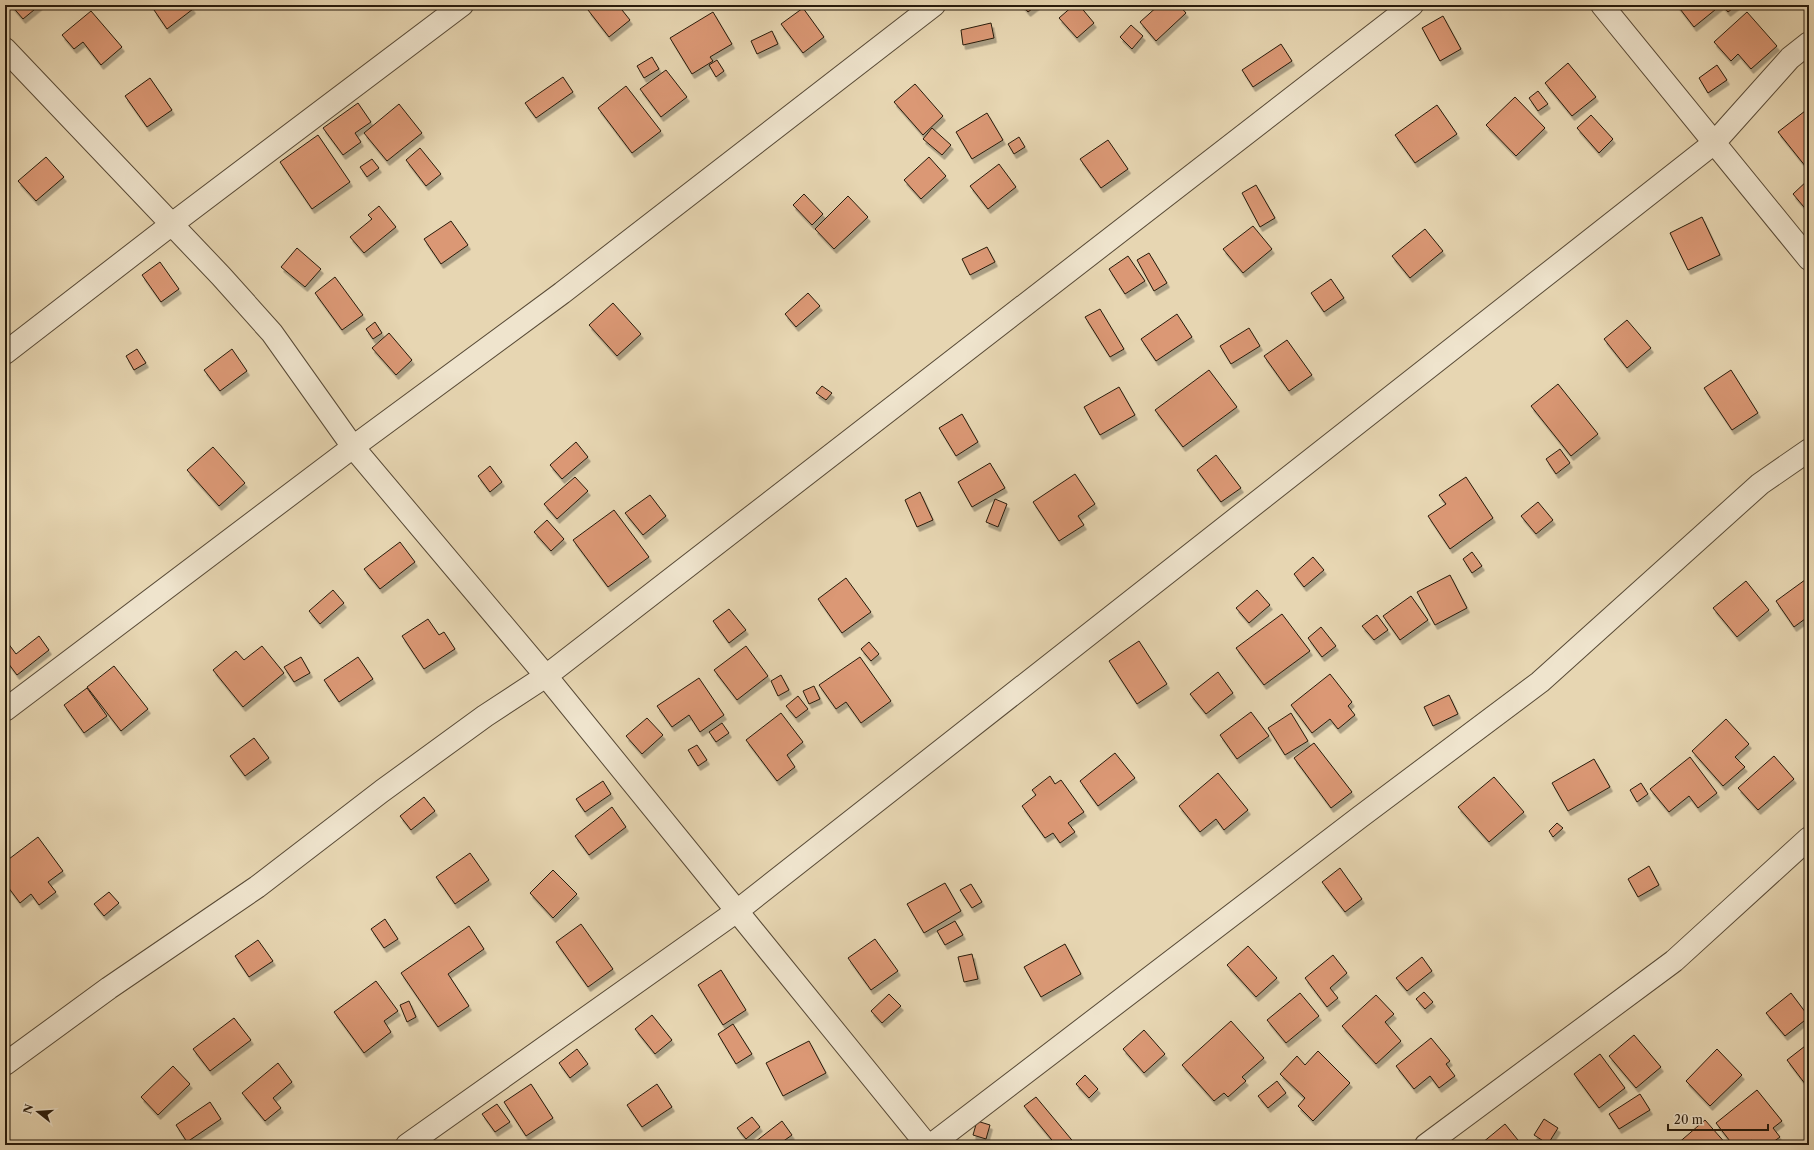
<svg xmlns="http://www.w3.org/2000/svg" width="1814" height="1150" font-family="'Libre Caslon Text',serif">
  <defs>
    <filter id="shadow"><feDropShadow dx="2.5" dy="4.5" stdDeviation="0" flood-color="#0004"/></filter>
  </defs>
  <rect width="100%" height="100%" fill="#e7d6b2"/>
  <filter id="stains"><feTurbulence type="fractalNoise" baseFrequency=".005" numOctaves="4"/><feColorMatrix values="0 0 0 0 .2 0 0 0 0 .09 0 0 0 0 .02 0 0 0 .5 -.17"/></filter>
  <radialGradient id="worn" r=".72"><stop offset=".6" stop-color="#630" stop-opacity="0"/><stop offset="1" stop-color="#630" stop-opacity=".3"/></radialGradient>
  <path fill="#db9874" stroke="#281b0c" filter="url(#shadow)" d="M 11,5 L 40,5 L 23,19 Z
    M 161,5 L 190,5 L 193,9 L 167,29 L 154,10 Z
    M 594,5 L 618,5 L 630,20 L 609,37 L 588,10 Z
    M 1022,5 L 1037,5 L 1028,12 Z
    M 1074,5 L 1079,5 L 1094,23 L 1077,38 L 1059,18 Z
    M 1159,5 L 1179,5 L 1186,13 L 1156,41 L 1140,22 Z
    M 1677,5 L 1721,5 L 1694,27 Z
    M 1722,5 L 1737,5 L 1728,12 Z
    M 803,8 L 824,37 L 803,53 L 781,24 Z
    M 91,11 L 122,47 L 101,65 L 83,42 L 74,49 L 62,35 Z
    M 713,12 L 732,44 L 710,57 L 713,61 L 692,74 L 670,38 Z
    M 1747,12 L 1777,46 L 1751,69 L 1738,54 L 1731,61 L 1714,42 Z
    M 1443,16 L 1461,49 L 1440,61 L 1422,28 Z
    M 991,23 L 994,38 L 963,45 L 961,30 Z
    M 1131,25 L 1143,36 L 1132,49 L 1120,37 Z
    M 772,31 L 778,44 L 757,54 L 751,41 Z
    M 1281,44 L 1292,61 L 1253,87 L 1242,70 Z
    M 652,57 L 659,69 L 644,78 L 637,66 Z
    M 717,60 L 724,71 L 716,77 L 709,65 Z
    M 1568,63 L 1596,97 L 1572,116 L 1545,83 Z
    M 1717,65 L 1727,80 L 1708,93 L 1699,78 Z
    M 666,70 L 687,97 L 661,117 L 640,89 Z
    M 563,77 L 573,92 L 536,118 L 525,103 Z
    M 150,78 L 172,110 L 147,127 L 125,96 Z
    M 915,84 L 943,116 L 923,135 L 894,102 Z
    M 626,86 L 661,131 L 632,153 L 598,108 Z
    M 1538,91 L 1548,104 L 1538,111 L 1529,98 Z
    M 1515,97 L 1545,128 L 1516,156 L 1486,125 Z
    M 358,103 L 371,122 L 355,133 L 361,142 L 343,155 L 323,128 Z
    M 399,104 L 422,133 L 387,161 L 364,133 Z
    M 1437,105 L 1457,134 L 1415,163 L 1395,135 Z
    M 1805,111 L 1809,116 L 1809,165 L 1806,167 L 1778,132 Z
    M 987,113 L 1003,140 L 972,159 L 956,132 Z
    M 1591,115 L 1613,139 L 1599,153 L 1577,128 Z
    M 932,128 L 951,145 L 942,155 L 923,139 Z
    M 318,135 L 350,182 L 312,209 L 280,162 Z
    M 1019,137 L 1025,147 L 1014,154 L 1008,144 Z
    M 1108,140 L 1128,169 L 1101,188 L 1080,159 Z
    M 420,148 L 441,174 L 426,186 L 406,160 Z
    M 46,157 L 64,177 L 36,201 L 18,181 Z
    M 929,157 L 946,176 L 921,199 L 904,180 Z
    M 372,159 L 379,168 L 367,177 L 360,167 Z
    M 999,164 L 1016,187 L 988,209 L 970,186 Z
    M 1809,179 L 1809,213 L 1793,194 Z
    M 1256,185 L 1275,218 L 1260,227 L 1242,193 Z
    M 804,194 L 823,214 L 812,225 L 793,205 Z
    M 848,196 L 868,217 L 834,249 L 815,229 Z
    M 379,206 L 396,227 L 364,253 L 350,237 L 372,219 L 368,215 Z
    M 1702,217 L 1720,255 L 1688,270 L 1670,233 Z
    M 451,221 L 468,245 L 441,264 L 424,239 Z
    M 1253,226 L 1272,249 L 1243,273 L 1223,249 Z
    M 1425,229 L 1443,251 L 1410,278 L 1392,256 Z
    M 987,247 L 995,262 L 970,275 L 962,259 Z
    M 297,248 L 321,269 L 305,287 L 281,267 Z
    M 1149,253 L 1167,283 L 1154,291 L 1137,260 Z
    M 1128,256 L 1145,281 L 1125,294 L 1109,269 Z
    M 160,262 L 179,289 L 161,302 L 142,275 Z
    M 335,277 L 363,315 L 342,330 L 315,293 Z
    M 1331,279 L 1344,298 L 1324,312 L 1311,293 Z
    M 808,293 L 820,306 L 796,327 L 785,314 Z
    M 613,303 L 641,334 L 617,356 L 589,325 Z
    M 1100,309 L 1124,349 L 1110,357 L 1085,317 Z
    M 1177,314 L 1192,337 L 1156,361 L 1141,339 Z
    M 1627,320 L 1651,348 L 1627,368 L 1604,339 Z
    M 375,322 L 382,333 L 373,339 L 366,329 Z
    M 1249,328 L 1260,346 L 1231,364 L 1220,346 Z
    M 389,333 L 412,360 L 396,375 L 372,348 Z
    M 1287,340 L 1312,375 L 1289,391 L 1264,356 Z
    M 137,349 L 146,363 L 134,370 L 126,356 Z
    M 232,349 L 247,371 L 220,391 L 204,370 Z
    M 1209,370 L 1237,407 L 1183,447 L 1155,410 Z
    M 1731,370 L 1758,413 L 1732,430 L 1704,388 Z
    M 1558,384 L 1598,434 L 1571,456 L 1531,406 Z
    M 822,386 L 832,393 L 826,400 L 816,393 Z
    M 1119,387 L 1135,415 L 1100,435 L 1084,407 Z
    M 962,414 L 978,442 L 956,456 L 939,428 Z
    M 576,442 L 588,457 L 562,479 L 550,465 Z
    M 213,447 L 245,483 L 219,506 L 187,470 Z
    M 1560,449 L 1570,463 L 1556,474 L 1546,459 Z
    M 1216,455 L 1241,488 L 1221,502 L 1197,470 Z
    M 990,463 L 1005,488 L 972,507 L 958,482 Z
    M 490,466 L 502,482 L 490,492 L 478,476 Z
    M 1075,474 L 1095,504 L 1078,516 L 1084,525 L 1059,541 L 1033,502 Z
    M 575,477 L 588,491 L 557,519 L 544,504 Z
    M 1466,477 L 1493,518 L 1450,549 L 1428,516 L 1446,504 L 1439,495 Z
    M 920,492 L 933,520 L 917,527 L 905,500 Z
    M 650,495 L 666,516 L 643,535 L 625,513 Z
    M 995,499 L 1007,504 L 998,527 L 986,522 Z
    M 1538,502 L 1553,520 L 1536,534 L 1521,516 Z
    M 614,510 L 649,557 L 608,587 L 573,540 Z
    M 547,520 L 564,539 L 551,551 L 534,532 Z
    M 400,542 L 415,562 L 380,589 L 364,569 Z
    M 1472,552 L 1482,566 L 1472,573 L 1463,559 Z
    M 1313,557 L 1324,570 L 1304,587 L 1294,574 Z
    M 1450,575 L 1467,608 L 1435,625 L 1417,592 Z
    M 1809,577 L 1809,616 L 1794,627 L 1776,601 Z
    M 846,578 L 871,612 L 842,633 L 818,599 Z
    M 1746,581 L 1769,610 L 1737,637 L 1713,608 Z
    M 333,590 L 344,603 L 320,624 L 309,611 Z
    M 1257,590 L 1270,605 L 1249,623 L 1236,608 Z
    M 1411,596 L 1428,620 L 1400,640 L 1383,616 Z
    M 729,609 L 746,630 L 729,643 L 713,621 Z
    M 1282,614 L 1310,651 L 1264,685 L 1236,648 Z
    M 1377,615 L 1388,630 L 1374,640 L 1362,626 Z
    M 428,619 L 439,635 L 444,632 L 455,649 L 424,669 L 402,636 Z
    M 1321,627 L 1336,646 L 1322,657 L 1308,638 Z
    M 39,636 L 49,650 L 17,675 L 5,659 L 5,639 L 16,654 Z
    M 1139,641 L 1167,684 L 1137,704 L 1109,661 Z
    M 869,642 L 879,654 L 871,661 L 861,649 Z
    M 262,646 L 284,673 L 243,707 L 213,670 L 236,651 L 244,660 Z
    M 746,646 L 768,676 L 737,700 L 714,670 Z
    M 301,657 L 310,673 L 294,682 L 284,667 Z
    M 358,657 L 373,679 L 339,702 L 324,680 Z
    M 860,657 L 891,701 L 861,723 L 846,702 L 836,709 L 819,685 Z
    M 114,666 L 148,709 L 121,731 L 87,687 Z
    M 1218,672 L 1233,693 L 1206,714 L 1190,694 Z
    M 1330,674 L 1352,702 L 1348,706 L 1355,715 L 1338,729 L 1330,719 L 1312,733 L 1291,705 Z
    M 781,675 L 789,690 L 778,696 L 771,681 Z
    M 699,678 L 724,715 L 700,732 L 689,715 L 672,727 L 657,706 Z
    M 814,686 L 820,699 L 809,704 L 803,691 Z
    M 87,688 L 107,716 L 84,733 L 64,705 Z
    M 1449,695 L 1458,714 L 1433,726 L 1424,707 Z
    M 798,696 L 808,709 L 796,718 L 786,706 Z
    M 1251,712 L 1269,736 L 1237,759 L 1220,735 Z
    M 781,713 L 803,742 L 787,755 L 795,767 L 777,781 L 746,740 Z
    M 1291,713 L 1308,741 L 1285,755 L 1268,728 Z
    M 647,718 L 663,735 L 642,754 L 626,736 Z
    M 1726,719 L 1749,744 L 1735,757 L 1745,767 L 1723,786 L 1692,751 Z
    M 722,723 L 729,733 L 716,742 L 709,732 Z
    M 254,738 L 269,758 L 245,776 L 230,756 Z
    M 1314,743 L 1352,792 L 1331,808 L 1294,758 Z
    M 697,745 L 707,760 L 698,766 L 688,750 Z
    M 1115,753 L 1135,778 L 1098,806 L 1080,781 Z
    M 1774,756 L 1794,779 L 1758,810 L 1738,788 Z
    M 1690,757 L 1717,793 L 1698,808 L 1689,796 L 1669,812 L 1650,789 Z
    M 1594,759 L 1610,787 L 1568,811 L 1552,783 Z
    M 1218,773 L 1248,810 L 1224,830 L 1216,819 L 1200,832 L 1179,806 Z
    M 1050,776 L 1055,784 L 1061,780 L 1084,812 L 1068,823 L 1075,832 L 1060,843 L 1053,833 L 1045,838 L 1022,806 L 1036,795 L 1032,790 Z
    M 1494,777 L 1524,812 L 1489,842 L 1458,807 Z
    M 603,781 L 611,794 L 585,812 L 576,799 Z
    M 1641,783 L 1648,794 L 1637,802 L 1630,790 Z
    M 424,797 L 435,811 L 411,830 L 400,816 Z
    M 612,807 L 626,827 L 589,855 L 575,836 Z
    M 1557,823 L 1563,828 L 1553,837 L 1549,831 Z
    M 38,837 L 63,871 L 48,882 L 56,892 L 39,905 L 31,894 L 20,903 L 5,883 L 5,862 Z
    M 470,853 L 489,880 L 455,904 L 436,877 Z
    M 1649,866 L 1659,885 L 1638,897 L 1628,879 Z
    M 1340,868 L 1362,899 L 1345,912 L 1322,882 Z
    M 553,870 L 577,894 L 553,918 L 530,893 Z
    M 945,883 L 961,911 L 924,933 L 907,904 Z
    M 971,884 L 982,902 L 972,908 L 960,890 Z
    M 109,892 L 119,903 L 104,916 L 94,904 Z
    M 385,919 L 398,939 L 384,948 L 371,929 Z
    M 955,921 L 963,935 L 945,945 L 937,931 Z
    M 581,924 L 613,969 L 588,987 L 556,942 Z
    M 469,926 L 484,949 L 448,974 L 469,1006 L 438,1027 L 401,973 Z
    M 875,939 L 898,971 L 871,990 L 848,958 Z
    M 258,940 L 273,961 L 249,977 L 235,956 Z
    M 1065,944 L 1081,974 L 1041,997 L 1024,967 Z
    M 1248,946 L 1277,978 L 1256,997 L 1227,965 Z
    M 972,954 L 978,979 L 964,982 L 958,957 Z
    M 1333,955 L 1347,973 L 1330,988 L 1338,998 L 1327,1007 L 1305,978 Z
    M 1422,957 L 1432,971 L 1407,991 L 1396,978 Z
    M 721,970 L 746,1010 L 723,1025 L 698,985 Z
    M 376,981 L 398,1011 L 384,1021 L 391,1032 L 364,1053 L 334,1012 Z
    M 1424,992 L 1433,1002 L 1425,1009 L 1416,999 Z
    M 1300,993 L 1319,1016 L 1286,1043 L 1267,1020 Z
    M 1791,993 L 1809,1017 L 1785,1036 L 1766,1013 Z
    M 889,994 L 901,1006 L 882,1023 L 871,1011 Z
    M 1376,995 L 1394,1014 L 1385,1022 L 1401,1041 L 1376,1064 L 1342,1026 Z
    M 409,1001 L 416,1017 L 407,1022 L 400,1005 Z
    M 652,1015 L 672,1040 L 655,1054 L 635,1029 Z
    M 234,1018 L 251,1040 L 210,1071 L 193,1049 Z
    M 1231,1021 L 1264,1058 L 1242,1077 L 1246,1081 L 1228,1097 L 1224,1093 L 1214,1101 L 1182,1065 Z
    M 733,1024 L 752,1054 L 736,1064 L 718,1034 Z
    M 1144,1030 L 1165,1054 L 1144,1073 L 1123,1049 Z
    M 1634,1035 L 1661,1067 L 1636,1088 L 1609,1056 Z
    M 1431,1038 L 1450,1061 L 1446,1064 L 1455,1076 L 1439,1088 L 1430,1076 L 1414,1089 L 1396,1066 Z
    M 809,1041 L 826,1073 L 783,1096 L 766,1063 Z
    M 1809,1043 L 1809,1089 L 1787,1060 Z
    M 577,1049 L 588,1064 L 570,1078 L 559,1063 Z
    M 1717,1049 L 1742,1075 L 1710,1106 L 1686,1081 Z
    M 1318,1051 L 1350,1083 L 1313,1121 L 1298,1106 L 1305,1098 L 1280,1074 L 1297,1056 L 1305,1065 Z
    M 1600,1054 L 1625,1088 L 1599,1108 L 1574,1074 Z
    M 278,1063 L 292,1082 L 273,1098 L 281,1108 L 265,1121 L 242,1093 Z
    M 173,1066 L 190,1084 L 158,1115 L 141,1097 Z
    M 1085,1075 L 1098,1089 L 1089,1098 L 1076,1084 Z
    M 1277,1081 L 1286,1093 L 1268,1108 L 1258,1096 Z
    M 531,1084 L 553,1118 L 526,1136 L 504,1102 Z
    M 657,1084 L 672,1107 L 642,1127 L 627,1105 Z
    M 1757,1090 L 1782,1121 L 1773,1128 L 1780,1137 L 1769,1145 L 1755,1145 L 1752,1140 L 1746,1145 L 1733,1145 L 1716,1123 Z
    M 1640,1094 L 1650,1110 L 1619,1129 L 1609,1114 Z
    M 1036,1097 L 1076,1145 L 1056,1145 L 1024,1106 Z
    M 210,1102 L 221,1119 L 187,1142 L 176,1125 Z
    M 497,1104 L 510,1122 L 495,1132 L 482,1114 Z
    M 752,1117 L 760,1127 L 746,1139 L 737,1128 Z
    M 1544,1119 L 1558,1128 L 1548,1144 L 1534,1135 Z
    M 1705,1120 L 1727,1145 L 1676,1145 Z
    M 782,1121 L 792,1135 L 778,1145 L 751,1145 Z
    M 977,1121 L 990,1125 L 986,1139 L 973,1135 Z
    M 1505,1124 L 1522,1145 L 1483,1145 L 1482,1143 Z"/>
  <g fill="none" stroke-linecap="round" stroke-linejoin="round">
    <g stroke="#584a36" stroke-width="24">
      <path id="minor" d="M 1602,5 L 1809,259
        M 5,49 L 221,276 L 272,333 L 353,447 L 546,676 L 927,1145
        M 5,353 L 172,224 L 462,5
        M 5,710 L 353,447 L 562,293 L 934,5
        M 5,1064 L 109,988 L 257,887 L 382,791 L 485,716 L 546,676 L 1412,5
        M 407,1145 L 737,911 L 1714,143 L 1790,58 L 1809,43
        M 931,1145 L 1360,817 L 1540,682 L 1760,484 L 1809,450
        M 1426,1145 L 1674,961 L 1809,838"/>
    </g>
    <use href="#minor" stroke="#efe4cd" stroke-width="22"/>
  </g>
  <rect width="1814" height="1150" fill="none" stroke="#e7d6b2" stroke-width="20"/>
  <rect x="6" y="6" width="1802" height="1138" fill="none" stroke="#281b0c" stroke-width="2"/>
  <rect x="10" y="10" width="1794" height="1130" fill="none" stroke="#281b0c"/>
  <g transform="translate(38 1112) rotate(287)" stroke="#efe4cd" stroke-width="3" paint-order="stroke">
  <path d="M0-3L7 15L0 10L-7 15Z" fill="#281b0c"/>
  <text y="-6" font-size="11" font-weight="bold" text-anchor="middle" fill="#281b0c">N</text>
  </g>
  <path d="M1668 1124v6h100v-6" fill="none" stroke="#281b0c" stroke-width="2"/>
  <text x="1674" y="1124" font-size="12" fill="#281b0c" stroke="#efe4cd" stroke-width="3" paint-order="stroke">20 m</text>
  <rect width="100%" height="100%" filter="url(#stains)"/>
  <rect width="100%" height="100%" fill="url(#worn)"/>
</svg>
